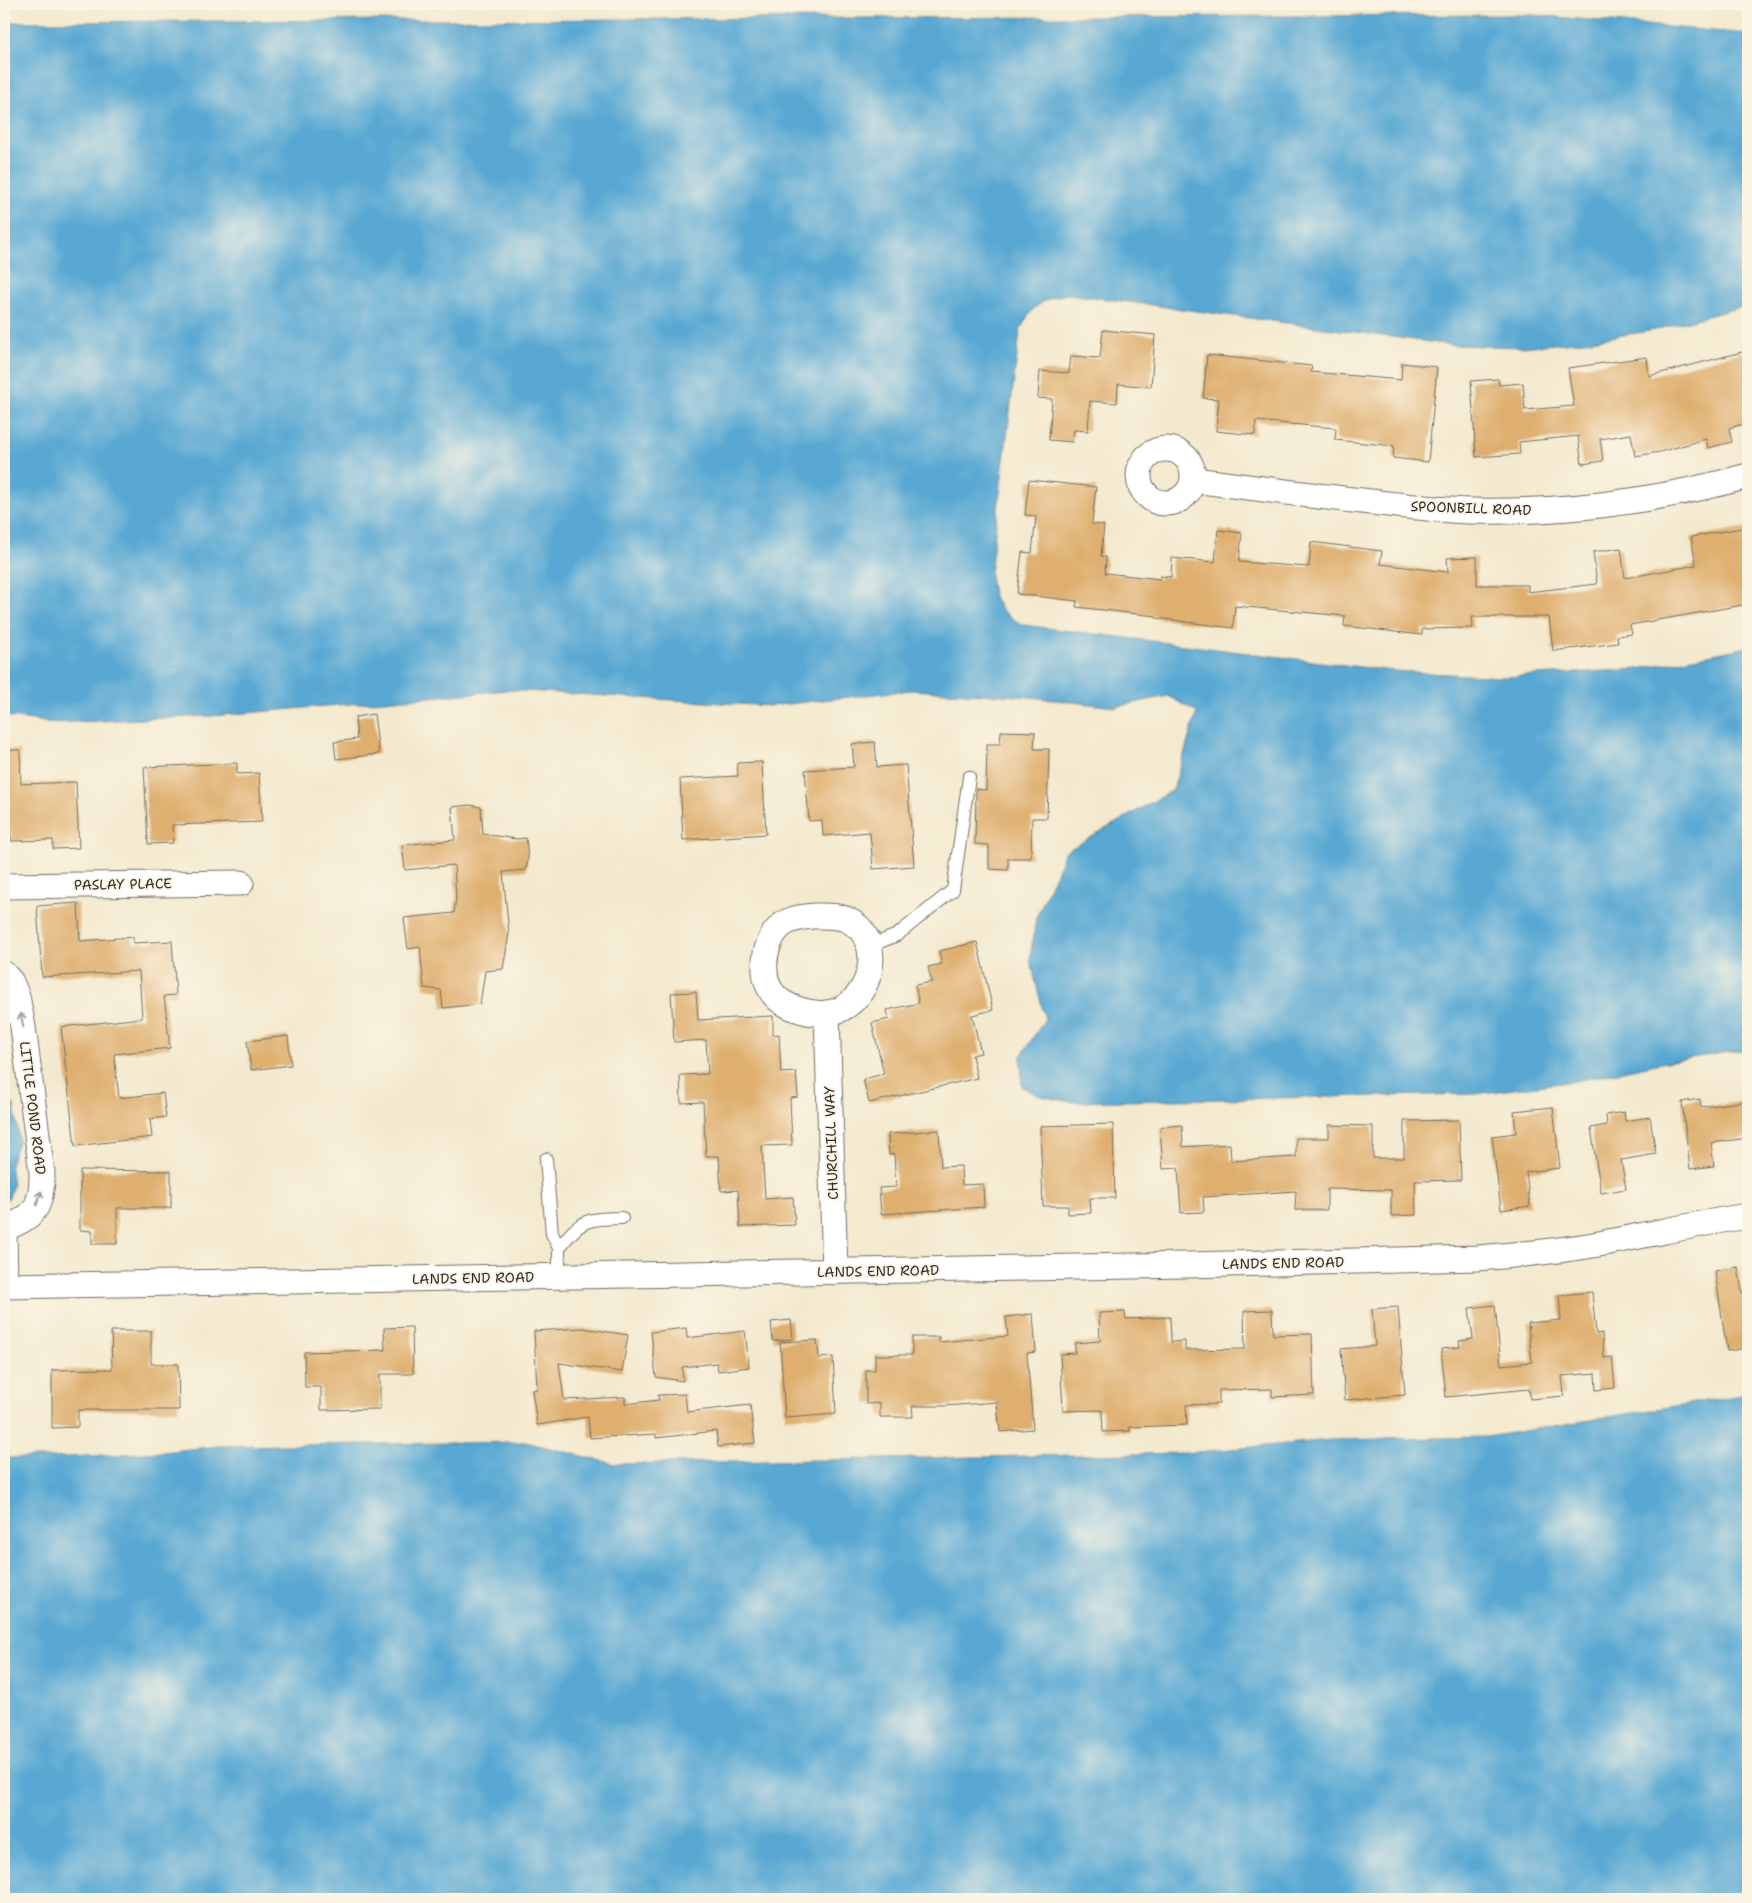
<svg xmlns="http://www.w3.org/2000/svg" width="1752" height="1903" font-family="'Shantell Sans',sans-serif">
  <rect width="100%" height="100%" fill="#fcf5e5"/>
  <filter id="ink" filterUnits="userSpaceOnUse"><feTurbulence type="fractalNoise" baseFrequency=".02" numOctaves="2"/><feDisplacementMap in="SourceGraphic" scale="10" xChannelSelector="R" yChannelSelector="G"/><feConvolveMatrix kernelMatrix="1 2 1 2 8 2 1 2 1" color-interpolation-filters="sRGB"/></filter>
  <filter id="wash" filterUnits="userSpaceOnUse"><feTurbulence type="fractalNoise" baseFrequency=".0096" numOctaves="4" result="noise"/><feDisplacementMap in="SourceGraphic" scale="20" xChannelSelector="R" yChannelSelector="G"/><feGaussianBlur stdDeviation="1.12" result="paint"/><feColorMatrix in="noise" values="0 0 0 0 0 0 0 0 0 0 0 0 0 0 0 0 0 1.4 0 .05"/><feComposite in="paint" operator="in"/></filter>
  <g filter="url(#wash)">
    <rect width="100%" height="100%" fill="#f3e9ce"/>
    <path fill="#59a8d3" stroke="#426a7f" d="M 1533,15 L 1748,34 L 1748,305 L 1655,330 L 1585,341 L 1522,347 L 1452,345 L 1069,294 C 1043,297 1030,308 1020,331 L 990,573 C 992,601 999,612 1023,625 L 1393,671 L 1504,677 L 1638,669 L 1748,647 L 1748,1049 L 1666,1062 L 1575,1081 L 1476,1094 L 1072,1102 L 1040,1096 L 1022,1087 L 1021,1056 L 1045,1019 L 1030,959 L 1036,918 L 1065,852 L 1173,790 L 1197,712 L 1168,696 L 1115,707 L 1021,696 L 911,690 L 770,706 L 509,690 L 212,716 L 53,723 L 4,716 L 4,22 Z
      M 4,1101 L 14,1105 L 19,1139 L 10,1164 L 13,1185 L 9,1197 L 4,1203 Z
      M 1748,1394 L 1748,1899 L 4,1899 L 4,1458 L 50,1458 L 162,1452 L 218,1446 L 525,1442 L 615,1464 L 1186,1453 L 1331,1440 L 1487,1437 Z"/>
    <g id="blocks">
      <path fill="#deaf6e" d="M 1103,330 L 1155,335 L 1151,387 L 1118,384 L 1117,403 L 1090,401 L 1088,431 L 1074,430 L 1072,442 L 1049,440 L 1052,399 L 1038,398 L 1040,371 L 1069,373 L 1071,356 L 1100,358 Z
        M 1746,351 L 1748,361 L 1748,423 L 1729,428 L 1732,442 L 1708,448 L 1706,439 L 1660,452 L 1635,456 L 1631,434 L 1600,439 L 1603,461 L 1582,464 L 1578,436 L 1519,442 L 1520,454 L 1476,457 L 1471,381 L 1498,379 L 1499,385 L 1523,383 L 1525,410 L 1574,406 L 1568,368 L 1647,357 L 1649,376 Z
        M 1207,355 L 1312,366 L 1311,372 L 1401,380 L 1402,363 L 1437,367 L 1428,462 L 1393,458 L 1394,446 L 1335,440 L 1336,428 L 1256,421 L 1255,435 L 1216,431 L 1219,399 L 1203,398 Z
        M 1029,480 L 1096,487 L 1092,524 L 1104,525 L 1101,556 L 1106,557 L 1105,573 L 1160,579 L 1160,576 L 1171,577 L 1172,558 L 1215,562 L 1218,530 L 1242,533 L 1239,562 L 1309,567 L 1311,542 L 1382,551 L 1380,564 L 1448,572 L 1447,558 L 1477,557 L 1477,585 L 1528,585 L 1528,592 L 1597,584 L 1593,552 L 1621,548 L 1625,578 L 1696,565 L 1691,537 L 1748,527 L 1748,604 L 1630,625 L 1632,634 L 1617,636 L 1618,643 L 1553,651 L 1549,617 L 1472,617 L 1473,628 L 1422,629 L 1422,635 L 1344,626 L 1345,616 L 1235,606 L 1233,628 L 1156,618 L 1156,616 L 1076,607 L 1077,601 L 1017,594 L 1022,552 L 1032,553 L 1036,516 L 1025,515 Z
        M 374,714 L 379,754 L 336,759 L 334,742 L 357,739 L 355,717 Z
        M 1001,731 L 1035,732 L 1034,749 L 1049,749 L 1047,818 L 1032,818 L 1031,858 L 1008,858 L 1008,870 L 989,869 L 989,845 L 975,844 L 976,789 L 986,790 L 987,744 L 1000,744 Z
        M 875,742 L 877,767 L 906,765 L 914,866 L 873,869 L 870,832 L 823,836 L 822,820 L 809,821 L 805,770 L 854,767 L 852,744 Z
        M 4,750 L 20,750 L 21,784 L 76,782 L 79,848 L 53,849 L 53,840 L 11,841 L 10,829 L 4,829 Z
        M 762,762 L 766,834 L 683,840 L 680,779 L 738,776 L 737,763 Z
        M 237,763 L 237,774 L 259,773 L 262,822 L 172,825 L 173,843 L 148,844 L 144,767 Z
        M 470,805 L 481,807 L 483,834 L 516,839 L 526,838 L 528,858 L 526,870 L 503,872 L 509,934 L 503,969 L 485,971 L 480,1004 L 443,1008 L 441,990 L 424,988 L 420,947 L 408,949 L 404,918 L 454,913 L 456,897 L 454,865 L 405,870 L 402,845 L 455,840 L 452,807 Z
        M 78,903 L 80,941 L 133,937 L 133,943 L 172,941 L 176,995 L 164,996 L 170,1048 L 114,1054 L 119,1098 L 163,1093 L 166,1117 L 150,1119 L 152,1137 L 75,1146 L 61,1027 L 142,1018 L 139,971 L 42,977 L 37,906 Z
        M 977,942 L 993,1010 L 972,1015 L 981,1053 L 972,1055 L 977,1078 L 869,1103 L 863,1079 L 884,1074 L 872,1023 L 889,1019 L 887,1010 L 919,1003 L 915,985 L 932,982 L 928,967 L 942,964 L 939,951 Z
        M 696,992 L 698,1020 L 773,1016 L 773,1035 L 779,1034 L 781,1073 L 796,1072 L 798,1097 L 790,1098 L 792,1145 L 762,1146 L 765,1199 L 793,1197 L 795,1225 L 740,1227 L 738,1190 L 721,1191 L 719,1156 L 706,1156 L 703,1102 L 681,1103 L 680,1075 L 708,1074 L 706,1040 L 674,1042 L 671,993 Z
        M 288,1036 L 291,1065 L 251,1070 L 247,1041 Z
        M 1700,1099 L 1701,1107 L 1748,1101 L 1748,1138 L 1711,1143 L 1714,1166 L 1690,1169 L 1682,1102 Z
        M 1553,1107 L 1560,1168 L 1526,1172 L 1530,1206 L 1501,1210 L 1492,1136 L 1516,1133 L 1514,1111 Z
        M 1624,1112 L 1625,1121 L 1650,1117 L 1656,1154 L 1621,1160 L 1626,1189 L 1601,1193 L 1591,1128 L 1607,1125 L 1606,1115 Z
        M 1459,1120 L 1461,1180 L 1415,1181 L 1416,1215 L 1391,1216 L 1391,1190 L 1327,1189 L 1327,1210 L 1295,1210 L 1296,1191 L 1203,1197 L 1204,1212 L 1181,1213 L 1178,1168 L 1163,1169 L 1160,1127 L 1182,1125 L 1183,1147 L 1230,1144 L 1231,1161 L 1296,1157 L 1296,1138 L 1329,1138 L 1329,1125 L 1373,1126 L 1373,1158 L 1404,1158 L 1404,1121 Z
        M 1113,1124 L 1115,1198 L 1090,1198 L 1091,1213 L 1068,1214 L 1068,1206 L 1043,1206 L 1040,1126 Z
        M 939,1130 L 941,1167 L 961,1166 L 962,1185 L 983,1184 L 984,1207 L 881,1214 L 879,1188 L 896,1187 L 894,1154 L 889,1155 L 888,1134 Z
        M 80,1170 L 171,1171 L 171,1208 L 117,1208 L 117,1244 L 92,1244 L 92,1231 L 80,1230 Z
        M 1738,1267 L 1742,1293 L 1748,1293 L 1748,1333 L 1745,1334 L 1747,1348 L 1727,1351 L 1715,1271 Z
        M 1592,1292 L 1596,1334 L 1602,1333 L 1604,1358 L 1612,1357 L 1615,1388 L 1596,1390 L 1595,1373 L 1562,1376 L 1564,1396 L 1530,1399 L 1529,1389 L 1446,1397 L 1441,1349 L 1460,1347 L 1459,1341 L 1473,1339 L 1469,1308 L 1495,1305 L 1501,1365 L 1532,1362 L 1528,1323 L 1561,1320 L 1559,1295 Z
        M 1398,1307 L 1405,1395 L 1345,1400 L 1341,1349 L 1375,1346 L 1372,1309 Z
        M 1272,1310 L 1273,1335 L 1312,1334 L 1314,1395 L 1272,1397 L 1272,1389 L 1219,1390 L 1219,1404 L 1186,1405 L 1187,1425 L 1130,1427 L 1130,1431 L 1103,1432 L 1102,1410 L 1063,1411 L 1060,1354 L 1075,1353 L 1075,1343 L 1100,1341 L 1099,1313 L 1125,1312 L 1126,1319 L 1170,1317 L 1171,1342 L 1185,1341 L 1185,1350 L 1245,1349 L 1244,1311 Z
        M 1033,1314 L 1036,1352 L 1027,1353 L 1033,1429 L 1000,1432 L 997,1402 L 945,1406 L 912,1406 L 913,1417 L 880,1417 L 880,1403 L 866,1404 L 866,1370 L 875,1370 L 875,1355 L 912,1355 L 912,1337 L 939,1337 L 939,1342 L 1008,1336 L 1006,1317 Z
        M 791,1320 L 793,1339 L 773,1341 L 771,1322 Z
        M 412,1327 L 413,1374 L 380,1374 L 380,1409 L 321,1410 L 321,1387 L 305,1387 L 304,1352 L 385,1350 L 384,1328 Z
        M 583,1328 L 628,1335 L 622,1372 L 559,1363 L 564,1400 L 625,1397 L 625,1404 L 659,1400 L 658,1395 L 685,1394 L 687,1412 L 750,1405 L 755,1443 L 718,1447 L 716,1431 L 656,1438 L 656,1434 L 590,1438 L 588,1417 L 537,1425 L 532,1390 L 537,1389 L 534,1331 Z
        M 686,1328 L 687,1338 L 745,1331 L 749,1367 L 718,1371 L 717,1363 L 682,1367 L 683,1381 L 656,1377 L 651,1332 Z
        M 111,1331 L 151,1331 L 151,1364 L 178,1364 L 179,1410 L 78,1410 L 78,1427 L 52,1428 L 52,1370 L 112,1369 Z
        M 817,1340 L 819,1358 L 833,1357 L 836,1414 L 785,1418 L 780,1342 Z"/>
    </g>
  </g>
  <g filter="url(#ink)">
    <use href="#blocks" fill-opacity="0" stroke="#716e64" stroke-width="1"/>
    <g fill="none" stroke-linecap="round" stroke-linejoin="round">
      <g stroke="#716e64" stroke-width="14">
        <path id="lane" d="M 870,946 L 897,935 L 953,890 L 969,777
          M 546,1159 L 552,1234 L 559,1248 L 559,1276
          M 559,1248 C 581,1219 586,1219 622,1218"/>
      </g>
      <g stroke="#716e64" stroke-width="27">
        <path id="street" d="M1139 476a27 27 0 1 1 54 0a27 27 0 1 1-54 0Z
          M 1193,480 C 1249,487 1305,495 1362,501 C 1398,505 1435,510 1471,511 C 1565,513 1658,501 1748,476
          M 4,886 L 241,883
          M 814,916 C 825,916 838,915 848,920 C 890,941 869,1010 826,1013 C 812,1015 793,1009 782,1002 C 757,986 761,942 782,925 C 791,918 804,917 814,916 Z
          M 4,974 L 11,982 L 17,996 L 23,1027 L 42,1173 C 42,1205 36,1218 4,1228
          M 827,1014 L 835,1272
          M 4,1228 L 5,1286
          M 4,1286 L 1187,1265 L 1478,1258 C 1518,1255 1559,1251 1599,1244 C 1649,1235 1698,1223 1748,1216"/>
      </g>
      <use href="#lane" stroke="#fff" stroke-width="12"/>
      <use href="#street" stroke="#fff" stroke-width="25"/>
    </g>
    <defs><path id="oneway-shaft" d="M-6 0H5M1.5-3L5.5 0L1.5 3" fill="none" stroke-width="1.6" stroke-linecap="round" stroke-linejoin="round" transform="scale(1.25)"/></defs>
    <g stroke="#a0a0a0">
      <use href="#oneway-shaft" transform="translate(22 1020) rotate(-100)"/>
      <use href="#oneway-shaft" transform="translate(39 1198) rotate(-72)"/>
    </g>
  </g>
  <g text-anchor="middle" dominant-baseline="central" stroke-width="4" stroke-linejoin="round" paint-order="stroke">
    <g font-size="14" fill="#2b2b2b" stroke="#fcf5e5">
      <text transform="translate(1471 508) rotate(2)">SPOONBILL ROAD</text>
      <text transform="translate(123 884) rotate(-1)">PASLAY PLACE</text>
      <text transform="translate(33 1108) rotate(83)">LITTLE POND ROAD</text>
      <text transform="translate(831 1143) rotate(-92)">CHURCHILL WAY</text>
      <text transform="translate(1283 1263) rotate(-1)">LANDS END ROAD</text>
      <text transform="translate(878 1271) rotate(-1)">LANDS END ROAD</text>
      <text transform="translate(473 1278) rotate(-1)">LANDS END ROAD</text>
    </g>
  </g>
  <rect width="1752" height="1903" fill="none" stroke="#fcf5e5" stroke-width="20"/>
</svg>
